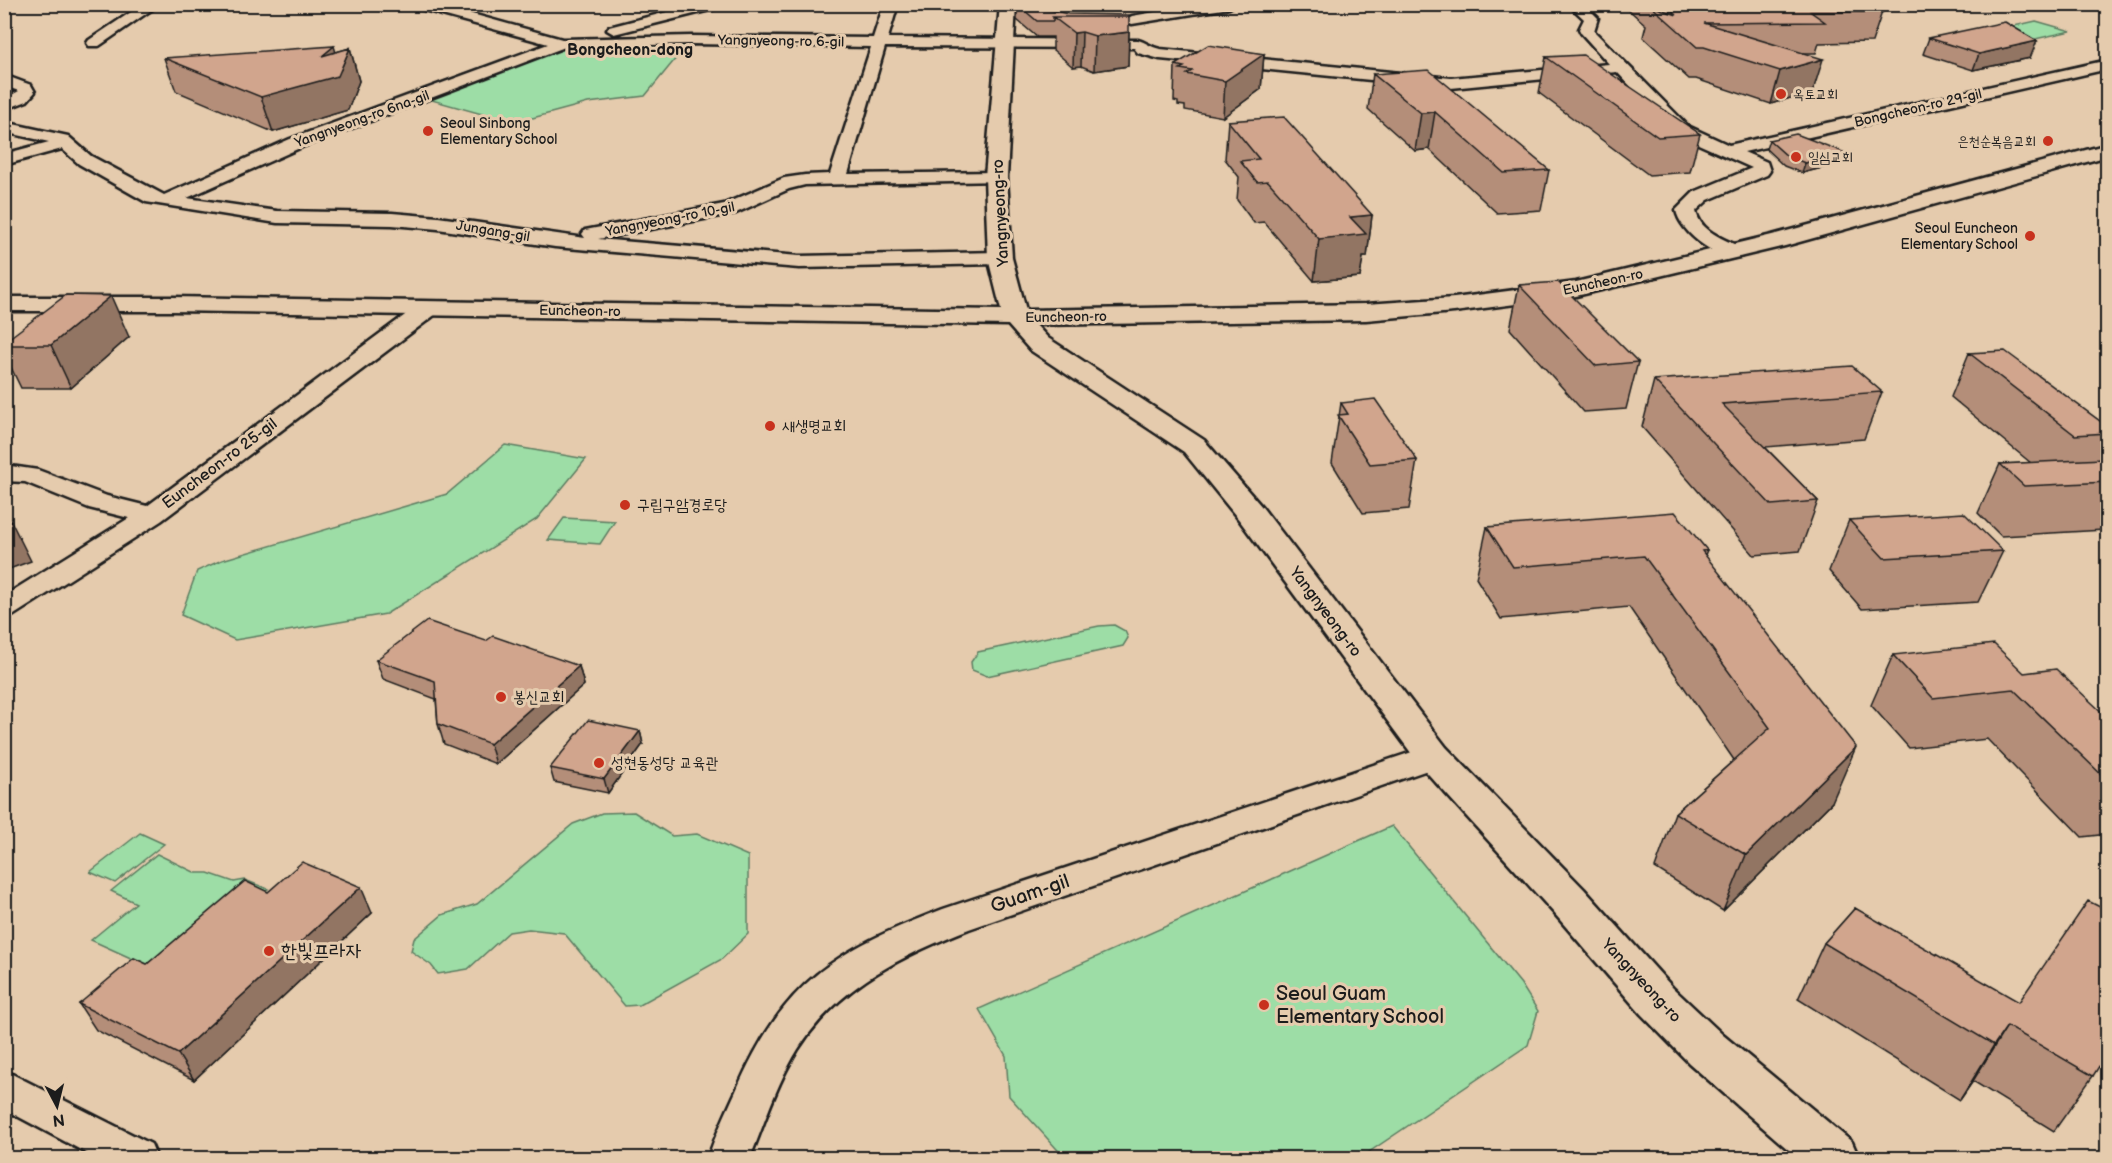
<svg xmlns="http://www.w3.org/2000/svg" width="2112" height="1163" font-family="'Balsamiq Sans','Poor Story',sans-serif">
  <rect width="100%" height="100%" fill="#e5cbad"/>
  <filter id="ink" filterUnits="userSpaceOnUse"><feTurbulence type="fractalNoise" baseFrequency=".0167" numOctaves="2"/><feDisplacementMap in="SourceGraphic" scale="12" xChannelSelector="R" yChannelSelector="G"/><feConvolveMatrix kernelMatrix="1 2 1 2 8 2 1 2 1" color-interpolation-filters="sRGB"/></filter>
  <g filter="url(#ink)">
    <path fill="#9ddda6" stroke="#5c7c61" stroke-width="1.5" d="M 2036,21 L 2071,31 L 2003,46 L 1969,36 Z
      M 691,40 L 645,96 L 588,103 L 514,123 L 421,97 L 575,45 Z
      M 505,445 L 586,459 L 537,519 L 386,614 L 235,640 L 181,615 L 197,571 L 222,560 L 447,494 Z
      M 564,518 L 615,521 L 600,544 L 548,540 Z
      M 1114,625 L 1125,631 L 1128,638 L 1123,646 L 987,676 L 972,670 L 971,662 L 978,652 L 1099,626 Z
      M 634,812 L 672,836 L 697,834 L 748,856 L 748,934 L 722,959 L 639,1005 L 625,1006 L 564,933 L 529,929 L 509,932 L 468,969 L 438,974 L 431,965 L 411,951 L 414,939 L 442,915 L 477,904 L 573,824 L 602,813 Z
      M 1392,826 L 1521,984 L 1538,1011 L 1528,1045 L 1360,1158 L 1065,1158 L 1009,1096 L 1006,1056 L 979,1009 Z
      M 140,833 L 164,844 L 115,883 L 90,872 Z
      M 157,854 L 196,873 L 208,873 L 234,882 L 245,880 L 268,889 L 166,974 L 91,940 L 136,903 L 111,891 Z"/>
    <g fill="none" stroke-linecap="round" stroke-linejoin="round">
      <g stroke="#1c1c1c" stroke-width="5">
        <path id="street" d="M 143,4 L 160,4 L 99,46 L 89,46 L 87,43 L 89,40 Z
          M 411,4 L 436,4 L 562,39 L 691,36 L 873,38 L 884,4 L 898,4 L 888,38 L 1138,40 C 1146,42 1150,47 1160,49 L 1451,78 L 1609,64 L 1581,33 L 1579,29 L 1584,19 L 1568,4 L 1584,4 L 1598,18 L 1594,31 L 1688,126 L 1729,145 L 2108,60 L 2108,69 L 1744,152 L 1767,162 L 1770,171 L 1767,175 L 1708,200 L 1696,211 C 1700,232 1725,239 1742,248 L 1745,252 L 1742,256 C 1719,262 1680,233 1676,210 L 1694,192 L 1752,168 L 1676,134 L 1617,72 L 1451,88 L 1160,59 L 1138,53 L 1134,48 L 885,47 L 848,174 L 996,172 L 1002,173 L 1005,177 L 1002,181 L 805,185 L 789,189 L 736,213 L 598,239 L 799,256 L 1000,252 L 1007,254 L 1010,258 L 1007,262 L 1000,264 L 799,268 L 555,247 L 438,229 L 392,225 L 277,223 L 146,202 L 79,164 L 62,149 L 4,165 L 4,154 L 49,142 L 4,132 L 4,122 L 68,136 L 91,156 L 164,195 L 290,139 L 548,44 L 413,7 ZM 691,44 L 871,47 L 830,174 L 805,175 L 784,178 L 724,204 L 585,230 L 582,234 L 585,238 L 438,217 L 392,213 L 277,211 L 187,198 L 302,147 L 565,47 Z
          M 698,4 L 724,4 L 722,7 L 614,34 L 607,30 L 609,27 Z
          M 1201,4 L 1236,4 L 1229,8 L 1132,24 L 1125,20 L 1132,16 Z
          M 4,75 L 31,85 L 35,92 L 27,101 L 4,110 L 4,99 L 19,91 L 4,86 Z
          M 428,303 L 436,304 L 439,309 L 436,314 L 161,521 L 14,615 L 4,618 L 4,596 L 129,518 L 89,508 L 25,482 L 4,481 L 4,465 L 38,470 L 107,496 L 147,506 L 420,304 Z
          M 1433,745 L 1445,748 L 1449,756 L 1445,764 L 969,929 C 896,958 827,992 789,1065 C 773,1094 763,1127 750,1158 L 708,1158 C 715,1136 726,1113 736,1091 C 784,981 834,951 943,909 Z
          M 4,1070 L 151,1144 L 157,1158 L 96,1158 L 4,1109 Z"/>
      </g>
      <g stroke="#1c1c1c" stroke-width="5">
        <path id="secondary" d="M 1000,4 L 1016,4 L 1007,177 L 1012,258 L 1026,310 L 1366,304 L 1454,298 L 1576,282 L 1772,235 L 2108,144 L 2108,156 L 1785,246 L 1576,296 L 1454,312 L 1366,320 L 1036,325 L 1048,338 L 1204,440 L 1262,507 L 1446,747 L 1584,889 L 1673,988 L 1723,1035 L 1852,1142 L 1859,1158 L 1798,1158 L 1689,1063 L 1641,1014 L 1554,913 L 1420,765 L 1240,521 L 1184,452 L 1030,350 L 1008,325 L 172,311 L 4,311 L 4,297 L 172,297 L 1001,310 L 988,258 L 985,177 Z"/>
      </g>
      <use href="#street" fill="#e5cbad" fill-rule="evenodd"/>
      <use href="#secondary" fill="#e5cbad" fill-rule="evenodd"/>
    </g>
    <path fill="#b48e79" stroke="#1c1c1c" stroke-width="1.5" d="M 1017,4 L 1129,32 L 1128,66 L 1094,71 L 1081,66 L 1073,67 L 1053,50 L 1053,37 L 1037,37 L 1017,20 Z
      M 1622,4 L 1871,4 L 1882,12 L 1872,42 L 1819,43 L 1816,53 L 1804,53 L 1813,91 L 1771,104 L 1696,79 L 1689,79 L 1643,37 L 1646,25 Z
      M 1902,4 L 1992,4 L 1991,9 L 1909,9 Z
      M 1929,38 L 2030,58 L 1973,70 L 1923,54 Z
      M 350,48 L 359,81 L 348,110 L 273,132 L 176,91 L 164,58 L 336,52 Z
      M 1264,54 L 1261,89 L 1223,117 L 1185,110 L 1185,106 L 1178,105 L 1178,102 L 1174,101 L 1175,65 Z
      M 1546,57 L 1700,134 L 1690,172 L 1649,175 L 1539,93 Z
      M 1373,74 L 1549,170 L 1541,210 L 1497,213 L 1429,149 L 1415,151 L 1368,109 Z
      M 1228,121 L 1372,215 L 1367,257 L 1363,257 L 1360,277 L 1314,281 L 1264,222 L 1254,223 L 1237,200 L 1239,177 L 1225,159 Z
      M 1769,140 L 1842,163 L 1802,173 L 1784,166 L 1766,149 Z
      M 1519,285 L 1638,362 L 1626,409 L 1584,412 L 1510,329 Z
      M 129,337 L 71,388 L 21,388 L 4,353 L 4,342 Z
      M 1969,353 L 2108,427 L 2108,445 L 2100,459 L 2108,462 L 2108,523 L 2104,530 L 2001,536 L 1978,513 L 2000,464 L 2031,463 L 1951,397 Z
      M 1654,380 L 1882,392 L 1864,439 L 1765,447 L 1818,501 L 1800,551 L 1754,555 L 1642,427 Z
      M 1341,403 L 1417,460 L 1409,509 L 1363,513 L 1332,463 Z
      M 1849,520 L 2003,551 L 1978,602 L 1862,609 L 1829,571 Z
      M 1487,527 L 1707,550 L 1705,555 L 1832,802 L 1723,911 L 1655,868 L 1675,813 L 1734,760 L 1629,607 L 1501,619 L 1476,578 Z
      M 486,641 L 579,666 L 584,685 L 496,764 L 444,744 L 438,724 L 436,699 L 383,679 L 376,660 Z
      M 1893,655 L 2024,673 L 2108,718 L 2108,834 L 2082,837 L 1987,739 L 1909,748 L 1871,705 Z
      M 640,731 L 643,744 L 608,793 L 554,782 L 550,768 Z
      M 268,892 L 372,913 L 194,1080 L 96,1030 L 79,1004 Z
      M 1855,908 L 2093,1076 L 2054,1131 L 1973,1081 L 1960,1100 L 1798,999 L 1824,943 Z"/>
    <path fill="#927463" stroke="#1c1c1c" stroke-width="1.5" d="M 1082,32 L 1081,66 L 1073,67 L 1074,33 Z
      M 1129,32 L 1128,66 L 1094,71 L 1095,36 Z
      M 2037,41 L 2030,58 L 1973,70 L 1979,54 Z
      M 334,46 L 341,69 L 350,48 L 359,81 L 348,110 L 273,132 L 261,97 L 322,56 Z
      M 1264,54 L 1261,89 L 1223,117 L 1225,81 Z
      M 1823,59 L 1813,91 L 1771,104 L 1780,71 Z
      M 1435,112 L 1429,149 L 1415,151 L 1421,113 Z
      M 1846,153 L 1842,163 L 1802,173 L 1805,163 Z
      M 1372,215 L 1367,257 L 1363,257 L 1360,277 L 1314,281 L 1319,239 L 1350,217 Z
      M 111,296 L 129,337 L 71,388 L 51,345 Z
      M 7,513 L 31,561 L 4,571 L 4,514 Z
      M 579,666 L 584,685 L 496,764 L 490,744 Z
      M 640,731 L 643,744 L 608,793 L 604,779 Z
      M 1856,747 L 1832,802 L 1723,911 L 1746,855 Z
      M 361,887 L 372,913 L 194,1080 L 178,1054 Z
      M 2007,1026 L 1973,1081 L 1960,1100 L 1994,1045 Z"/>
    <path fill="#d1a58d" stroke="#1c1c1c" stroke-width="1.5" d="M 1017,4 L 1025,4 L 1068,14 L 1129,15 L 1129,17 L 1053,17 L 1053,21 L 1037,21 Z
      M 1665,4 L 1871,4 L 1882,12 L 1811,12 L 1825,22 L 1704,23 L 1823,59 L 1780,71 L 1704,47 L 1697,47 L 1651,6 L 1677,15 Z
      M 1053,17 L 1129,17 L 1129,32 L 1095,36 L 1082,32 L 1074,33 Z
      M 2005,22 L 2037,41 L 1979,54 L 1929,38 Z
      M 1208,45 L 1264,54 L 1225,81 L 1187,74 L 1192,71 L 1180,69 L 1184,67 L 1175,65 Z
      M 334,46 L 322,56 L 350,48 L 338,76 L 261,97 L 164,58 Z
      M 1583,55 L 1700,134 L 1658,137 L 1546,57 Z
      M 1429,70 L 1549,170 L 1504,173 L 1435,112 L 1421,113 L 1373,74 Z
      M 1284,117 L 1372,215 L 1350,217 L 1366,234 L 1319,239 L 1268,181 L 1257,182 L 1240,161 L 1259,159 L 1228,121 Z
      M 1796,134 L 1846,153 L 1805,163 L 1787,156 L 1769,140 Z
      M 1558,282 L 1638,362 L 1596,366 L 1519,285 Z
      M 66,295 L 111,296 L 51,345 L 4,345 L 4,342 Z
      M 2005,351 L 2108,427 L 2108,433 L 2075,435 L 1969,353 Z
      M 1852,366 L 1882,392 L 1722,404 L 1818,501 L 1771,505 L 1654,380 Z
      M 1375,399 L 1417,460 L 1370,464 L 1338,415 L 1348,414 L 1341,403 Z
      M 2103,459 L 2108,462 L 2108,482 L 2024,486 L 2000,464 Z
      M 1675,512 L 1707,550 L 1702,551 L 1856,747 L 1746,855 L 1675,813 L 1770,728 L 1644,556 L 1513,567 L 1487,527 Z
      M 1964,513 L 2003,551 L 1884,558 L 1849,520 Z
      M 427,621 L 486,641 L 493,636 L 579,666 L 490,744 L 438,724 L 435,681 L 376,660 Z
      M 1994,644 L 2024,673 L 2056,669 L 2108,718 L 2108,781 L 2013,689 L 1933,698 L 1893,655 Z
      M 588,720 L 640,731 L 604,779 L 550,768 Z
      M 302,862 L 361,887 L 178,1054 L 79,1004 L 134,958 L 147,964 L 245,881 L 268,892 Z
      M 2088,901 L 2108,911 L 2108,1052 L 2093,1076 L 2007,1026 L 1994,1045 L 1824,943 L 1855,908 L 2019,1002 Z"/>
  </g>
  <g fill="#c8321e" stroke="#e5cbad" stroke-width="2">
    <circle cx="1781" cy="94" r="6"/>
    <circle cx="428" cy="131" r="6"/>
    <circle cx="2048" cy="141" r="6"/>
    <circle cx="1796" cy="157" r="6"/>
    <circle cx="2030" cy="236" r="6"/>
    <circle cx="770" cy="426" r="6"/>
    <circle cx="625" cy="505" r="6"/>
    <circle cx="501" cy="697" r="6"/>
    <circle cx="599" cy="763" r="6"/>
    <circle cx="269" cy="951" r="6"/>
    <circle cx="1264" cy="1005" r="6"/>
  </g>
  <g text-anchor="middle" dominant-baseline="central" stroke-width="6" stroke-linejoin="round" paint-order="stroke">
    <g font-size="14" fill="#1c1c1c" stroke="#e5cbad">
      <text transform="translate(781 41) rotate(1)">Yangnyeong-ro 6-gil</text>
      <text transform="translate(1918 108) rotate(-13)">Bongcheon-ro 29-gil</text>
      <text transform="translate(362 119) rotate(-20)">Yangnyeong-ro 6na-gil</text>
      <text transform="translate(670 219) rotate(-11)">Yangnyeong-ro 10-gil</text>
      <text transform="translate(493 231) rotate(9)">Jungang-gil</text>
      <text transform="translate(1603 282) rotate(-12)">Euncheon-ro</text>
      <text transform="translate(580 311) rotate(1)">Euncheon-ro</text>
      <text transform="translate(1066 317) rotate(-1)">Euncheon-ro</text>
    </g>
    <g font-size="14" fill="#1c1c1c" stroke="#e5cbad" text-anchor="start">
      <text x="1793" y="94">옥토교회</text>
      <text x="440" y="123">Seoul Sinbong<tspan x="440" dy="16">Elementary School</tspan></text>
      <text x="2036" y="141" text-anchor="end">은천순복음교회</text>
      <text x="1808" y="157">일심교회</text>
      <text x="2018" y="228" text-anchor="end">Seoul Euncheon<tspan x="2018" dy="16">Elementary School</tspan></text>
    </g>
    <g font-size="16" font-weight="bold" fill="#1c1c1c" stroke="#e5cbad">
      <text x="630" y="50">Bongcheon-dong</text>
    </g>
    <g font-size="16" fill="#1c1c1c" stroke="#e5cbad">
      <text transform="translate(1001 213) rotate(-93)">Yangnyeong-ro</text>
      <text transform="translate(220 464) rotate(-37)">Euncheon-ro 25-gil</text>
      <text transform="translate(1325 612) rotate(53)">Yangnyeong-ro</text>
      <text transform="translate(1641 981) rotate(47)">Yangnyeong-ro</text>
    </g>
    <g font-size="16" fill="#1c1c1c" stroke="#e5cbad" text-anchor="start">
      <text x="782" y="426">새생명교회</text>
      <text x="637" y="505">구립구암경로당</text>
      <text x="513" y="697">봉신교회</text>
      <text x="611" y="763">성현동성당 교육관</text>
    </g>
    <g font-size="20" fill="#1c1c1c" stroke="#e5cbad">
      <text transform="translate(1030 894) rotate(-19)">Guam-gil</text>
    </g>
    <g font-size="20" fill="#1c1c1c" stroke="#e5cbad" text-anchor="start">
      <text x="281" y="951">한빛프라자</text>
      <text x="1276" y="994">Seoul Guam<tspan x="1276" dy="23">Elementary School</tspan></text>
    </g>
  </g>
  <rect width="2112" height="1163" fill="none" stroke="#e5cbad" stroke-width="24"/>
  <rect x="12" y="12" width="2088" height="1139" fill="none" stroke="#1c1c1c" stroke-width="2" filter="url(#ink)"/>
  <g transform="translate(57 1106) rotate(173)" stroke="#e5cbad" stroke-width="4.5" paint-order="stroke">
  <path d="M0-4.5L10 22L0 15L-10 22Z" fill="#1c1c1c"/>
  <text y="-9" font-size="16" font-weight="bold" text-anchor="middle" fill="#1c1c1c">N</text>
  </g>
</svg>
